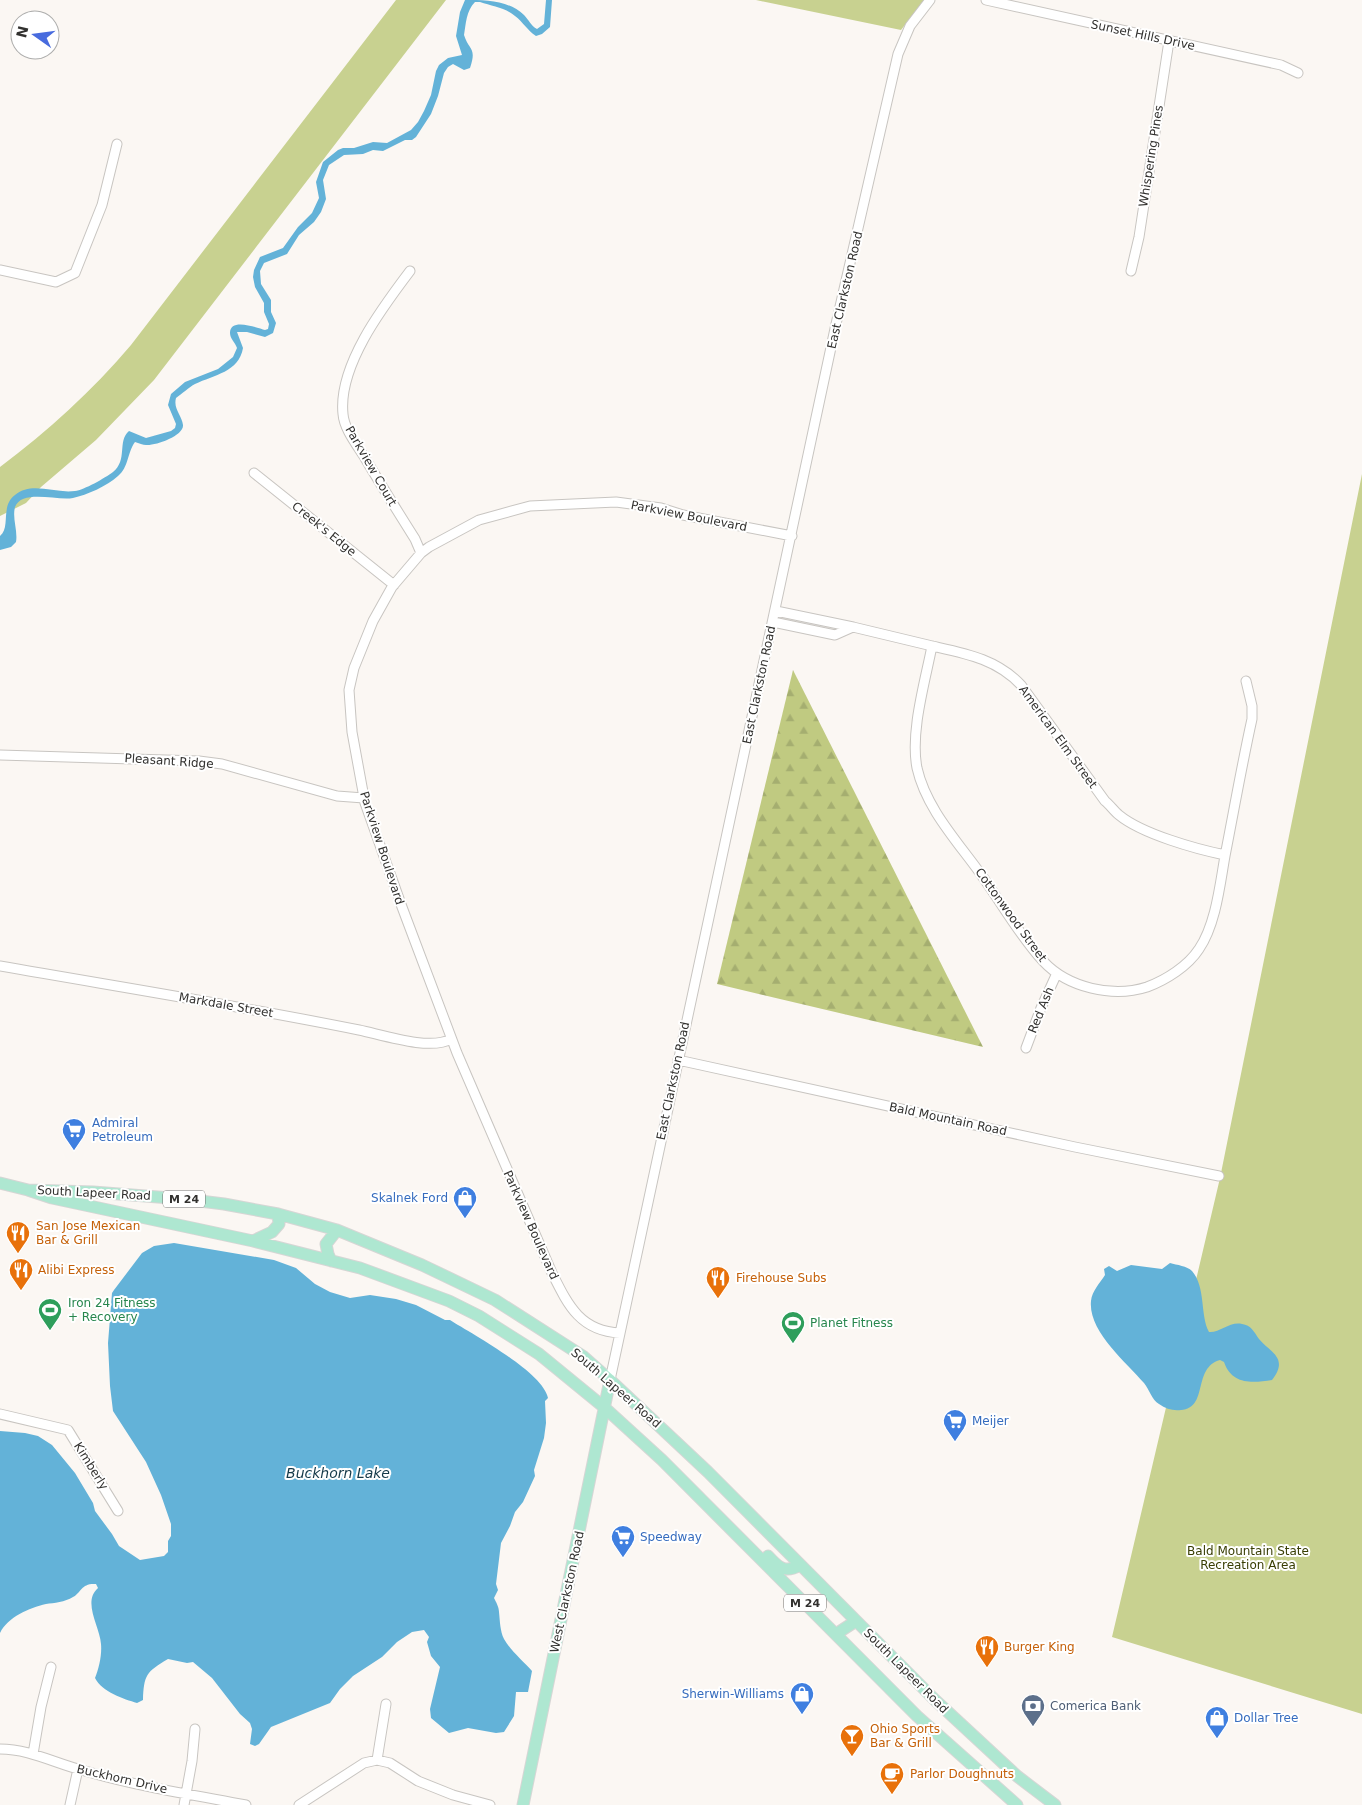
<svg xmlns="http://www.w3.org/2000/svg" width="1362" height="1805" font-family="'DejaVu Sans',sans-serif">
  <defs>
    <pattern id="forest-firs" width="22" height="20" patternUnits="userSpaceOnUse" patternTransform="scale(1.25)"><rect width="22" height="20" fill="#c0ca81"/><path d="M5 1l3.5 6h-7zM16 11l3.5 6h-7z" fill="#a5ae70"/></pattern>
  </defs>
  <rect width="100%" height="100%" fill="#fbf7f3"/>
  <path fill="url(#forest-firs)" d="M 793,670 L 983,1047 L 717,984 Z"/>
  <path fill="#c8d190" d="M 396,0 L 446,0 L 154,380 L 96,440 L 41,487 L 26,503 L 0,516 L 0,467 C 48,431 92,391 131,345 Z
    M 756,0 L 924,0 L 901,30 Z
    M 1362,474 L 1362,1714 L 1112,1637 L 1220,1178 Z"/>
  <path fill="#63b2d8" d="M 465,0 C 486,0 508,0 524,15 C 529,20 531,26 537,29 L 544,24 L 546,0 L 552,0 L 550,27 L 542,34 L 536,36 C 527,30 523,22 515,16 C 506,8 492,6 480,2 L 475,2 C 466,11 466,24 464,35 C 469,51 477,47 470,68 L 464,70 L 453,64 L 448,67 L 444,73 L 438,96 L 431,114 L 416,137 L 412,140 L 405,140 L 383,151 L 373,150 L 363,154 L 344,155 L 329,165 L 323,180 L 326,199 L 321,212 L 314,222 L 299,235 L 287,254 L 264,263 L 260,271 L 261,284 L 271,300 L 271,312 L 276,323 L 273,333 L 265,337 L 247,332 L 237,332 L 243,348 C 239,372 214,375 195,384 C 189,387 182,394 176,398 C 173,409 182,415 183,425 C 184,436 155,446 146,445 C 143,445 139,443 135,442 C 127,453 129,467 118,476 C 107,486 87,495 73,498 C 57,501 22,489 15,507 C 12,518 18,531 16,542 L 11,547 L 0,550 L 0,536 C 11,527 0,506 15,495 C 32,481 55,494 75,491 C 84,490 105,478 113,472 C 128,460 117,441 129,431 L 146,438 L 171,431 L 175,428 L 176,424 L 168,405 L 171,394 L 185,382 L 218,369 L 233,357 L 237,348 C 235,342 230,339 230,333 C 230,317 257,328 265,330 L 268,329 L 269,324 L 264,312 L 264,303 L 255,287 L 253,277 L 254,270 L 260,257 L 283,248 L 298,227 L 312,213 L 319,198 L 316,182 L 323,162 L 338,150 L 343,148 L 354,148 L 373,142 L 387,143 L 411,130 L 418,122 L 424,111 L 431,95 L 436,71 L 439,65 L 448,58 L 462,55 L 456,36 L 460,12 Z
    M 174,1243 L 274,1260 L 296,1268 L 315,1284 L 330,1292 L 350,1298 L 370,1295 L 396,1299 L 416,1305 L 445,1320 L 450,1320 C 472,1334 543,1372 548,1398 L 545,1401 L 546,1423 L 544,1438 L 534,1470 L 535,1476 L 523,1502 L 515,1512 L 510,1526 L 501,1543 L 496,1584 L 498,1590 L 494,1598 C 496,1602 499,1607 499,1612 C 500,1621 500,1631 504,1639 C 510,1650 524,1662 532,1671 L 528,1692 L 516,1692 L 514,1716 L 504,1732 L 496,1733 L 468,1728 L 449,1733 L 431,1718 L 430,1709 L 440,1667 L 431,1656 L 427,1642 L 429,1637 L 424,1630 L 412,1632 L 397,1642 L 382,1657 L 353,1676 L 340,1689 L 330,1703 L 271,1727 L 259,1744 L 255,1746 L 250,1744 L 252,1729 L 250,1723 L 240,1714 L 212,1678 L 193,1662 L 187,1663 L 168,1659 C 146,1672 144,1675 143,1700 L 137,1703 C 124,1699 102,1692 95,1678 C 99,1668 102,1655 101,1644 C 100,1627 82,1602 98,1588 L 96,1584 C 81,1583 82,1592 73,1597 C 65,1602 54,1603 46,1604 C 29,1608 8,1617 0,1633 L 0,1431 L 25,1433 L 38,1436 L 52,1445 L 75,1473 L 93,1503 L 95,1511 L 112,1534 L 119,1546 L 140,1560 L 164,1556 L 168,1552 L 168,1541 L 171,1536 L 171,1524 L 161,1495 L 146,1462 L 113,1411 L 110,1386 L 108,1343 L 112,1293 L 114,1290 L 142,1253 L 154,1246 Z
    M 1170,1263 C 1177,1265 1187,1266 1192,1271 C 1206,1287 1200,1316 1209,1332 C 1220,1333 1230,1321 1242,1324 C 1251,1325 1254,1332 1259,1339 C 1271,1353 1289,1358 1272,1380 C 1252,1383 1232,1385 1224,1362 L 1220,1360 C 1192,1368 1209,1408 1181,1410 C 1173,1411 1166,1409 1159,1404 C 1152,1400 1149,1389 1144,1383 C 1126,1362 1088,1331 1091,1301 C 1092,1291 1100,1283 1105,1275 L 1104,1269 L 1109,1266 L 1117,1271 L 1131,1265 L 1162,1269 Z"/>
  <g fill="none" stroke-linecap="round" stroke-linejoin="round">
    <g stroke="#c8c5c1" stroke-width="11">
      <path id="minor" d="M 986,0 L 1281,65 L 1298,73
        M 0,270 L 56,282 L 75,273 L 102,205 L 117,144
        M 410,271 C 382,308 338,366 343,414 C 344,429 357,445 365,458 C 381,485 398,512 415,539 L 421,553
        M 1131,271 L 1139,237 L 1169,41
        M 254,473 L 394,585
        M 773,622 L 835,635 L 853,627 L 776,611
        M 853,627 C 878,633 903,639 928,645 C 963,653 996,658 1021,685 L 1105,801 C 1110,805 1114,811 1119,815 C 1142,834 1196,849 1225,855
        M 932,646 C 925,682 910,732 917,768 C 926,808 957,841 980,873 C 1001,902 1019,935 1043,961 C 1068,988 1113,998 1147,987 C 1166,980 1188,966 1199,949 C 1216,924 1220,884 1225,856 C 1234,810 1242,764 1252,719 L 1252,706 L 1246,681
        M 0,755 L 199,761 L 222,764 L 337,796 L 364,798
        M 0,966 C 120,987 240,1006 359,1030 C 383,1035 430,1051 451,1039
        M 1026,1048 L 1041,1008 L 1057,973
        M 678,1060 L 1075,1147 L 1219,1176
        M 620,1333 C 580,1331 568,1305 552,1273 L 457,1053 L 402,907 L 365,803 L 352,732 L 349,690 L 354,668 L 373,621 L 392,587 L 421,553 L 429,547 L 479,520 L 530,506 L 616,502 L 661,508 L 683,515 L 792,536
        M 610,1380 L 836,324 L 898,54 L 910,26 L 930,0
        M 0,1414 L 68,1430 L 118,1511
        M 0,1749 C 30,1749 56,1764 85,1771 C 136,1786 193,1795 246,1805
        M 33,1754 L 41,1707 L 51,1667
        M 377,1760 L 386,1704
        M 70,1805 L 78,1769
        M 184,1805 L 192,1761 L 195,1729
        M 299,1805 L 364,1763 L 377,1760 L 390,1763 L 418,1781 L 453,1795 L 490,1805"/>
    </g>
    <g stroke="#d6d6d5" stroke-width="13">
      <path id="major" d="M 0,1183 L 28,1190 L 52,1198 L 253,1241 L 360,1268 L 449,1301 L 479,1316 L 539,1354 L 605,1408 L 662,1460 L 917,1716 L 1017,1805
        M 28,1190 L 93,1192 L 184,1199 L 224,1204 L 278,1214 L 337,1230 L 422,1265 L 495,1300 L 584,1357 L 610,1380 L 708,1472 L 935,1700 L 1017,1776 L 1055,1805
        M 253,1241 L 272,1232 L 279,1224 L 278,1214
        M 331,1261 L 328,1254 L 326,1244 L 337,1230
        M 768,1556 C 778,1567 785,1574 800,1565
        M 836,1634 L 856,1621
        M 523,1805 L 610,1380"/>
    </g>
    <use href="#minor" stroke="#fff" stroke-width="9"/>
    <use href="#major" stroke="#aee7d1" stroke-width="11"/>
  </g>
  <defs>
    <g id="supermarket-pin" transform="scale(1.25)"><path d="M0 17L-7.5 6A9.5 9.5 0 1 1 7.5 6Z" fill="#3f7fe0" stroke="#fff"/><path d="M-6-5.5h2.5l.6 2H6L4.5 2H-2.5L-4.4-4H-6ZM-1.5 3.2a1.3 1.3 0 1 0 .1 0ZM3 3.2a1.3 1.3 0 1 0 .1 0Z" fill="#fff"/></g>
    <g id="shop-pin" transform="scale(1.25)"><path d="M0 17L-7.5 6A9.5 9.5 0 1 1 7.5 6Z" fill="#3f7fe0" stroke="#fff"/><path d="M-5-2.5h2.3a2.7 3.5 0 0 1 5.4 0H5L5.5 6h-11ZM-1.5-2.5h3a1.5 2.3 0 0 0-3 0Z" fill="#fff"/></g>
    <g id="restaurant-pin" transform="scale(1.25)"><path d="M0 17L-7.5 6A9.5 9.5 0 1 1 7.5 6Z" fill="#e8710a" stroke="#fff"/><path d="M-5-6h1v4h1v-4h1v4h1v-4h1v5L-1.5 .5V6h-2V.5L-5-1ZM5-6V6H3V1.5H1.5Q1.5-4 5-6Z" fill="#fff"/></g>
    <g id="stadium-pin" transform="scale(1.25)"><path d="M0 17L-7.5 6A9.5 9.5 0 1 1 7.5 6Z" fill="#2e9e5b" stroke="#fff"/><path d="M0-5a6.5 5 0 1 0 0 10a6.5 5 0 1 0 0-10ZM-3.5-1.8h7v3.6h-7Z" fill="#fff"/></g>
    <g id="bank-pin" transform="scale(1.25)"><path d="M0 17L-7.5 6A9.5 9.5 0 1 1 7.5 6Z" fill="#5c6f8a" stroke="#fff"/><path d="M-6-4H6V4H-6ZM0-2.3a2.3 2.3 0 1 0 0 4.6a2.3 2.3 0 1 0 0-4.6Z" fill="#fff"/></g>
    <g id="bar-pin" transform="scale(1.25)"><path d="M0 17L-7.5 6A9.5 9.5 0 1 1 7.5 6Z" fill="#e8710a" stroke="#fff"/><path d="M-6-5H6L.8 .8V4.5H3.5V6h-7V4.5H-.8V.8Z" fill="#fff"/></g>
    <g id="cafe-pin" transform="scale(1.25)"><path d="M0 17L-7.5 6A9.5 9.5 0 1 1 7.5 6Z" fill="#e8710a" stroke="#fff"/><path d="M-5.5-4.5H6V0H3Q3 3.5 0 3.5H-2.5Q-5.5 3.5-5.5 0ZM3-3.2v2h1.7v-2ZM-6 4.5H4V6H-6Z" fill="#fff"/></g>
  </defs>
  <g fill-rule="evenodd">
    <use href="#supermarket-pin" x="74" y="1130"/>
    <use href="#shop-pin" x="465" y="1198"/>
    <use href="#restaurant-pin" x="18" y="1233"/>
    <use href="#restaurant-pin" x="21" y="1270"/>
    <use href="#restaurant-pin" x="718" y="1278"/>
    <use href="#stadium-pin" x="50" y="1310"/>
    <use href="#stadium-pin" x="793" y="1323"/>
    <use href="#supermarket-pin" x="955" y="1421"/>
    <use href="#supermarket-pin" x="623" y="1537"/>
    <use href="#restaurant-pin" x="987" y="1647"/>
    <use href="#shop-pin" x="802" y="1694"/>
    <use href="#bank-pin" x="1033" y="1706"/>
    <use href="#shop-pin" x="1217" y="1718"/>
    <use href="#bar-pin" x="852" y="1736"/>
    <use href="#cafe-pin" x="892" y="1774"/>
  </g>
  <g text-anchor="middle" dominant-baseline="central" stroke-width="4" stroke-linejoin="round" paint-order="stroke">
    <g fill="#fff" stroke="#706f6d" stroke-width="1">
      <rect x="163" y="1190.5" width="42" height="17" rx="4"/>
      <rect x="784" y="1594.5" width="42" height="17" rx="4"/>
    </g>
    <g font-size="11" font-weight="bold" fill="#32312f">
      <text x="184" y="1199">M 24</text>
      <text x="805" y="1603">M 24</text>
    </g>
    <g font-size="12" fill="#32312f" stroke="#fff">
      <text transform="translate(1143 35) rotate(12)">Sunset Hills Drive</text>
      <text transform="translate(1151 156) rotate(-81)">Whispering Pines</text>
      <text transform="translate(845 290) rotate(-77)">East Clarkston Road</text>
      <text transform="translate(371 466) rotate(60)">Parkview Court</text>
      <text transform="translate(689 516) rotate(11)">Parkview Boulevard</text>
      <text transform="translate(324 529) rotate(39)">Creek's Edge</text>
      <text transform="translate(759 685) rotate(-78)">East Clarkston Road</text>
      <text transform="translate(1058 737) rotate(54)">American Elm Street</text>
      <text transform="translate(169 761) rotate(4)">Pleasant Ridge</text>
      <text transform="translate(382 848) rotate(72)">Parkview Boulevard</text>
      <text transform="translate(1011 915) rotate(54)">Cottonwood Street</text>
      <text transform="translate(226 1005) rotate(10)">Markdale Street</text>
      <text transform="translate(1041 1010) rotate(-68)">Red Ash</text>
      <text transform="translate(673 1081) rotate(-78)">East Clarkston Road</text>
      <text transform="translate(948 1119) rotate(12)">Bald Mountain Road</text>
      <text transform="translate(94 1193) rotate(3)">South Lapeer Road</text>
      <text transform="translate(531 1225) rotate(66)">Parkview Boulevard</text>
      <text transform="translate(616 1388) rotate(41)">South Lapeer Road</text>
      <text transform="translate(91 1466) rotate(58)">Kimberly</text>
      <text transform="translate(567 1592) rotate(-78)">West Clarkston Road</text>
      <text transform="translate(906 1671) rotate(45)">South Lapeer Road</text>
      <text transform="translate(122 1779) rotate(13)">Buckhorn Drive</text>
    </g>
    <g font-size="12" fill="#366cbe" stroke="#fff" text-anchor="start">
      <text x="92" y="1123">Admiral<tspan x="92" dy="14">Petroleum</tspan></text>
      <text x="448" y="1198" text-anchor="end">Skalnek Ford</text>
      <text x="972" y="1421">Meijer</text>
      <text x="640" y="1537">Speedway</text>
      <text x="784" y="1694" text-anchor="end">Sherwin-Williams</text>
      <text x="1234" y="1718">Dollar Tree</text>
    </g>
    <g font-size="12" fill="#c56008" stroke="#fff" text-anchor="start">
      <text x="36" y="1226">San Jose Mexican<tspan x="36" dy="14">Bar &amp; Grill</tspan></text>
      <text x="38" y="1270">Alibi Express</text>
      <text x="736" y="1278">Firehouse Subs</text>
      <text x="1004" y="1647">Burger King</text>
      <text x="870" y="1729">Ohio Sports<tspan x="870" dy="14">Bar &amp; Grill</tspan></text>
      <text x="910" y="1774">Parlor Doughnuts</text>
    </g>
    <g font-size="12" fill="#27864d" stroke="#fff" text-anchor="start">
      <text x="68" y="1303">Iron 24 Fitness<tspan x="68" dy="14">+ Recovery</tspan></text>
      <text x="810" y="1323">Planet Fitness</text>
    </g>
    <g font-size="12" fill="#393e04" stroke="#fff">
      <text x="1248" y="1551">Bald Mountain State<tspan x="1248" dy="14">Recreation Area</tspan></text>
    </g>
    <g font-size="12" fill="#4e5e75" stroke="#fff" text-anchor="start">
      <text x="1050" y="1706">Comerica Bank</text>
    </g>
    <g font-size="14" font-style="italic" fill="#143949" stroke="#fff">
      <text x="338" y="1473">Buckhorn Lake</text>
    </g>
  </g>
  <g transform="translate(35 35) rotate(284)"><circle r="24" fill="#ffffff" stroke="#adadac"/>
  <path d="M0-4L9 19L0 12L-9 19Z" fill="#486bde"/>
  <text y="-8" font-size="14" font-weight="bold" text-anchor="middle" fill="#32312f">N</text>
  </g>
</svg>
